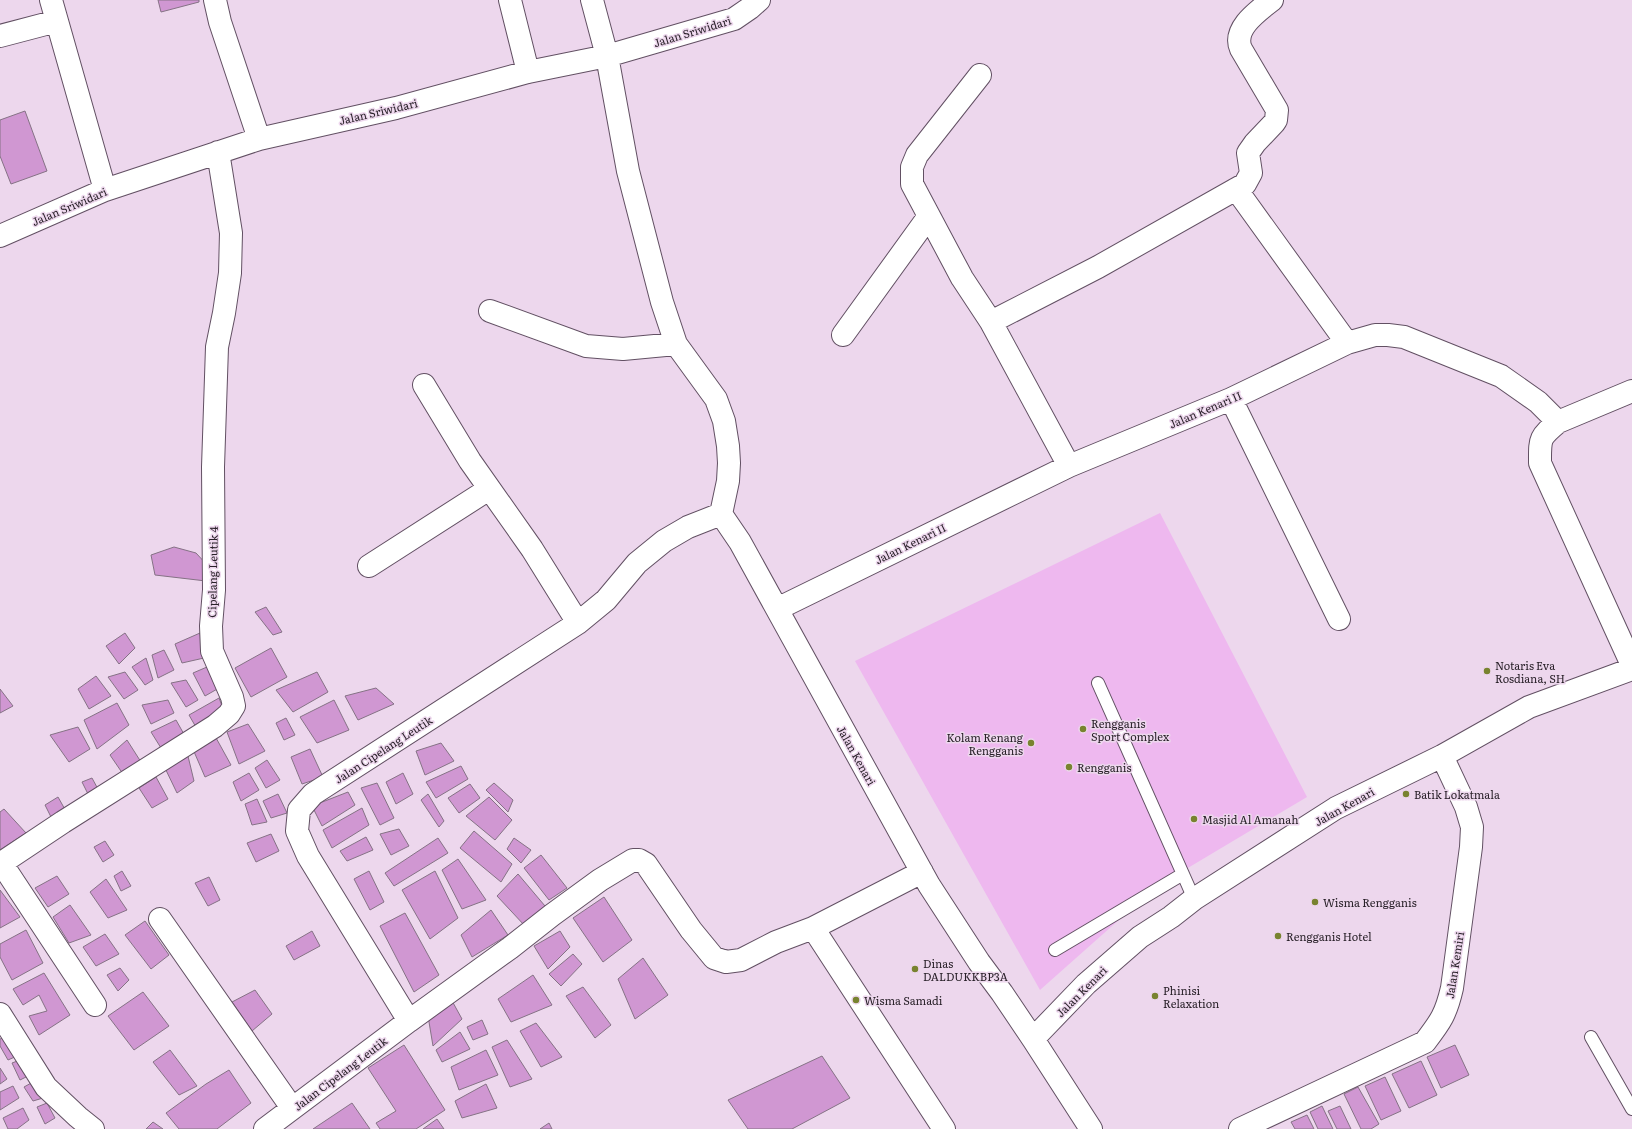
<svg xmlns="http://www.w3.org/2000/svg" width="1632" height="1129" font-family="Literata,serif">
  <rect width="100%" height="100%" fill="#edd7ed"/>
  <path fill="#eeb8ef" d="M 1160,513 L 1307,797 L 1156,887 L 1040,990 L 855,661 Z"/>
  <path fill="#d097d2" stroke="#857285" d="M 158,0 L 199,0 L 199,2 L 161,12 Z
    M 25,111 L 47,171 L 11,184 L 0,156 L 0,120 Z
    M 174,547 L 196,553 L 209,567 L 206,581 L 155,575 L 151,555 Z
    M 266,607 L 282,632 L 273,635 L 255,612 Z
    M 125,633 L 135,648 L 119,664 L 106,646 Z
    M 200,633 L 204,658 L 182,663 L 175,644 Z
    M 271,648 L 287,677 L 251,697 L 235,668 Z
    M 164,650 L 174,670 L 158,678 L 152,655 Z
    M 146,658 L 153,680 L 145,685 L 132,667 Z
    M 207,667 L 219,688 L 205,696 L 193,673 Z
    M 125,672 L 138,690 L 124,699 L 108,677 Z
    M 317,672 L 328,692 L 293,712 L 276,690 Z
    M 96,676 L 111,696 L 89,709 L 78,689 Z
    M 186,680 L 198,700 L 186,707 L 171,683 Z
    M 376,688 L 394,704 L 358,720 L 345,696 Z
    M 0,689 L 13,706 L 0,713 Z
    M 219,698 L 224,711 L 197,729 L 189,715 Z
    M 168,700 L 174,713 L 151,724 L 142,705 Z
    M 334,700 L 349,730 L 317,743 L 300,717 Z
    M 117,703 L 129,725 L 97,749 L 84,720 Z
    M 286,718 L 295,735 L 284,740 L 276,723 Z
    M 176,720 L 185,736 L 161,748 L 151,732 Z
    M 248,724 L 265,751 L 239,764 L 227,732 Z
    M 78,727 L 90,749 L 69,762 L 50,735 Z
    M 215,736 L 231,765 L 205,777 L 192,747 Z
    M 127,740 L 141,762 L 123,774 L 110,755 Z
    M 441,743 L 454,761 L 425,775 L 416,751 Z
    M 310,749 L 323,777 L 302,784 L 291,757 Z
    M 187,752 L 194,781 L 177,793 L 164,766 Z
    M 267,760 L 280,780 L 266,788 L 255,768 Z
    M 461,766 L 468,779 L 436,798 L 426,782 Z
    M 249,773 L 259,790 L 241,801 L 233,782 Z
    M 403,773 L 413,794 L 396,804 L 386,782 Z
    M 156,777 L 168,799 L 152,808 L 139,788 Z
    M 92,778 L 99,791 L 89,796 L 82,782 Z
    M 377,783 L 394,818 L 380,825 L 361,788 Z
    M 494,783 L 513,800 L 508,812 L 486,790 Z
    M 470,784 L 480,798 L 459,813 L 448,798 Z
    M 348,792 L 355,805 L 322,826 L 312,806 Z
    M 278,794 L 287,813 L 271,818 L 263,801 Z
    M 428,794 L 444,821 L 439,827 L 421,800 Z
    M 58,797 L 67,813 L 52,819 L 45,805 Z
    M 489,797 L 512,820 L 495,840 L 466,816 Z
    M 257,799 L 267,822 L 252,825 L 245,804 Z
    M 362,808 L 369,825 L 332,848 L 323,830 Z
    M 4,809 L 26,833 L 0,850 L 0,812 Z
    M 399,829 L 409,846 L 391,855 L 380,834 Z
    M 474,831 L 512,864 L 501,882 L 460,848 Z
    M 271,834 L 279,851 L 256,862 L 247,843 Z
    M 366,837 L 373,850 L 347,861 L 340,851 Z
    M 438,838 L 448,853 L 394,886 L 385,873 Z
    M 514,838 L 531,850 L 521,863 L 507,849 Z
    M 105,841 L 114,855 L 103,862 L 94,847 Z
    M 541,855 L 567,888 L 549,900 L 524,868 Z
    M 458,859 L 486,900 L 462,909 L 442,870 Z
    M 122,871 L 131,886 L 121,891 L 114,876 Z
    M 369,871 L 384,902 L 370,910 L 354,879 Z
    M 435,871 L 458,918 L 430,939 L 402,890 Z
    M 518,874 L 545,906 L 525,926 L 497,896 Z
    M 57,876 L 69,894 L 48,907 L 35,888 Z
    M 209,877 L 220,900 L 208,906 L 195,883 Z
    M 106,879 L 127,910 L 108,918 L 90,892 Z
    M 0,890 L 20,917 L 0,928 Z
    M 604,897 L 632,940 L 603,962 L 573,918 Z
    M 70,905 L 91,935 L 69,943 L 53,917 Z
    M 491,910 L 508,935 L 472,957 L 461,935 Z
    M 405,913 L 439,975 L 414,992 L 380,926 Z
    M 145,921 L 169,955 L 151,969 L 125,935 Z
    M 26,930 L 43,963 L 12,980 L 0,957 L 0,944 Z
    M 312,931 L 320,946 L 294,960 L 286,946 Z
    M 560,931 L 570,947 L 548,969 L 534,946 Z
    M 105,934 L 119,954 L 96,966 L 83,947 Z
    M 573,954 L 582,964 L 561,986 L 549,974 Z
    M 643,958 L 668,995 L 635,1019 L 618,979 Z
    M 120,968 L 129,980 L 118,991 L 107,975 Z
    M 44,973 L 70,1015 L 39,1035 L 29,1016 L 47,1011 L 39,995 L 23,1005 L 13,989 Z
    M 533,975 L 552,1005 L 511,1022 L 498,999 Z
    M 583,987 L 611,1025 L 595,1038 L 566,996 Z
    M 255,990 L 272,1014 L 252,1031 L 232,1002 Z
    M 143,992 L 169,1026 L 134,1050 L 108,1016 Z
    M 451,999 L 462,1019 L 433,1046 L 428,1016 Z
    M 482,1020 L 488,1034 L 473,1040 L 467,1027 Z
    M 536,1023 L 562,1057 L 541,1067 L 520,1031 Z
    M 460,1032 L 470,1049 L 442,1062 L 436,1050 Z
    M 5,1037 L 17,1056 L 8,1060 L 0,1046 L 0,1039 Z
    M 507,1040 L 532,1079 L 510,1087 L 492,1047 Z
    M 404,1045 L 445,1110 L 416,1129 L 380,1129 L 376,1123 L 396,1111 L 368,1068 Z
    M 1455,1045 L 1469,1075 L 1441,1088 L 1427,1057 Z
    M 170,1050 L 197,1086 L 179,1095 L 153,1062 Z
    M 486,1050 L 498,1075 L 459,1090 L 451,1067 Z
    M 822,1056 L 850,1098 L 792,1129 L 748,1129 L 728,1100 Z
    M 20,1060 L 30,1075 L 20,1080 L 12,1063 Z
    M 1421,1061 L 1437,1095 L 1409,1108 L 1392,1074 Z
    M 0,1068 L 7,1079 L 0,1084 Z
    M 229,1070 L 251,1103 L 217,1129 L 179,1129 L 166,1113 L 206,1084 Z
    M 1385,1077 L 1401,1111 L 1381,1120 L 1365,1086 Z
    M 33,1082 L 43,1098 L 33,1101 L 24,1087 Z
    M 486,1084 L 497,1108 L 462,1118 L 455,1101 Z
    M 13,1086 L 19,1098 L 0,1110 L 0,1092 Z
    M 1358,1087 L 1379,1124 L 1371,1129 L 1361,1129 L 1344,1094 Z
    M 47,1103 L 55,1118 L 45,1124 L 37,1107 Z
    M 352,1103 L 370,1129 L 313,1129 Z
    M 1322,1106 L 1333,1129 L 1318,1129 L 1310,1112 Z
    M 1340,1106 L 1351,1129 L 1337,1129 L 1328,1111 Z
    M 23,1108 L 29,1120 L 17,1129 L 8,1129 L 3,1118 Z
    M 1307,1115 L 1314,1129 L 1295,1129 L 1291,1122 Z
    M 437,1119 L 444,1129 L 423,1129 Z
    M 153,1122 L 163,1129 L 146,1129 Z
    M 549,1123 L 552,1129 L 540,1129 Z"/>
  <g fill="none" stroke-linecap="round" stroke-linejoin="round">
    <g stroke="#625063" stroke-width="14">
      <path id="service" d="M 1098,683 L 1194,899
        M 1055,950 L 1183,874
        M 1591,1037 L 1632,1109"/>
    </g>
    <g stroke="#625063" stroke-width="24">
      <path id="minor" d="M 51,0 L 105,190
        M 215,0 L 220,22 L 259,139
        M 510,0 L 528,72
        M 592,0 L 607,56 L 628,171 L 662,302 L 676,344 L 716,399 L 724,421 L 728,446 L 729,463 L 728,481 L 721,514
        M 0,36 L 57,21
        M 980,75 L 917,155 L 912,167 L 912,184 L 962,278 L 991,322 L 1069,466
        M 1236,189 L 1347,343
        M 0,236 L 105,190 L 259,139 L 396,108 L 528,72 L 607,56 L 734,19 L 750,8 L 759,0
        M 490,311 L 586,346 L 623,349 L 676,344
        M 991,322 L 1098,267 L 1245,184 L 1251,173 L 1248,153 L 1255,143 L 1274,123 L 1276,120 L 1277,110 L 1241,49 C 1232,29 1258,11 1272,0
        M 843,335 L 929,216
        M 424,385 L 470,461 L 532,549 L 578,623
        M 1231,399 L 1339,619
        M 1558,422 C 1539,438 1540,438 1540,463 L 1632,665
        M 369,566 L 489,489
        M 777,609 L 1069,466 L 1231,399 L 1347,343 L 1375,335 L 1388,335 L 1404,337 L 1501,376 L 1538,402 L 1558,422 L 1632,391
        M 0,864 L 63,822 L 215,726 L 229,714 L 234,706 L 232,697 L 212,651 L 211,626 L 214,590 L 213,467 L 217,347 L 224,313 L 230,273 L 231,233 L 218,152
        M 2,864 L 95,1005
        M 160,919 L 292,1108
        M 813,928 L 944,1129
        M 0,1014 L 46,1087 L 78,1117 L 93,1129
        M 409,1021 L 510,948 L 552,915 L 600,880 L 633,860 L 639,860 L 646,864 L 691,930 L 714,958 L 726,962 L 741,960 L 776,942 L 813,928 L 922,872
        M 265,1129 L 409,1021 L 308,856 L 297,831 L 299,810 L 313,794 L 578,623 L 606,600 L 637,563 L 664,541 L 688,527 L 721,514 L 740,542 L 929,885 L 979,962 L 1002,993 L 1033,1039
        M 1091,1129 L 1033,1039 L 1086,984 L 1140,937 L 1171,917 L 1194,899 L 1336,808 L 1442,756 L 1529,707 L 1632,669
        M 1240,1129 L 1425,1042 C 1441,1021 1446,1014 1452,988 L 1471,847 L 1472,827 L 1466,807 L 1442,756"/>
    </g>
    <use href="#service" stroke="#fff" stroke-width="12"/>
    <use href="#minor" stroke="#fff" stroke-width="22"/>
  </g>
  <g fill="#78832f" stroke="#edd7ed" stroke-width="1.5">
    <circle cx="1487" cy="671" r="4"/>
    <circle cx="1083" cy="729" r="4"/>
    <circle cx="1031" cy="743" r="4"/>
    <circle cx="1069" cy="767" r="4"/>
    <circle cx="1406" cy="794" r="4"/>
    <circle cx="1194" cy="819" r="4"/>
    <circle cx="1315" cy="902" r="4"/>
    <circle cx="1278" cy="936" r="4"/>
    <circle cx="915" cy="969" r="4"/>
    <circle cx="1155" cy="996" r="4"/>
    <circle cx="856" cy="1000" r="4"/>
  </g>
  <g text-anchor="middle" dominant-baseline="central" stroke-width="3" stroke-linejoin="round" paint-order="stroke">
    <g font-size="11" fill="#292129" stroke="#edd7ed">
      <text transform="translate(692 31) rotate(-17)">Jalan Sriwidari</text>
      <text transform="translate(378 111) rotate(-13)">Jalan Sriwidari</text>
      <text transform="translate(69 206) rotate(-23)">Jalan Sriwidari</text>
      <text transform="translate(1205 409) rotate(-23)">Jalan Kenari II</text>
      <text transform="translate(910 543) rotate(-26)">Jalan Kenari II</text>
      <text transform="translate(212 572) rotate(-89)">Cipelang Leutik 4</text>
      <text transform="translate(383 749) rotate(-33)">Jalan Cipelang Leutik</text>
      <text transform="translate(857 755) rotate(61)">Jalan Kenari</text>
      <text transform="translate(1344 806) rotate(-29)">Jalan Kenari</text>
      <text transform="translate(1454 965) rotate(-81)">Jalan Kemiri</text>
      <text transform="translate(1081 991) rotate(-45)">Jalan Kenari</text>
      <text transform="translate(340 1073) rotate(-37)">Jalan Cipelang Leutik</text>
    </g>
    <g font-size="11" fill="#292129" stroke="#edd7ed" text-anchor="start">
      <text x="1495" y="665">Notaris Eva<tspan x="1495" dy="13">Rosdiana, SH</tspan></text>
      <text x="1091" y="723">Rengganis<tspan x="1091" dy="13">Sport Complex</tspan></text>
      <text x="1023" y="737" text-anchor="end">Kolam Renang<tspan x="1023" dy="13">Rengganis</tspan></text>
      <text x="1077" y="767">Rengganis</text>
      <text x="1414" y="794">Batik Lokatmala</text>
      <text x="1202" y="819">Masjid Al Amanah</text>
      <text x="1323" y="902">Wisma Rengganis</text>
      <text x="1286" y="936">Rengganis Hotel</text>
      <text x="923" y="963">Dinas<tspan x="923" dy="13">DALDUKKBP3A</tspan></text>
      <text x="1163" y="990">Phinisi<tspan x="1163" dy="13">Relaxation</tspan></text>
      <text x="864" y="1000">Wisma Samadi</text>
    </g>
  </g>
</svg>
